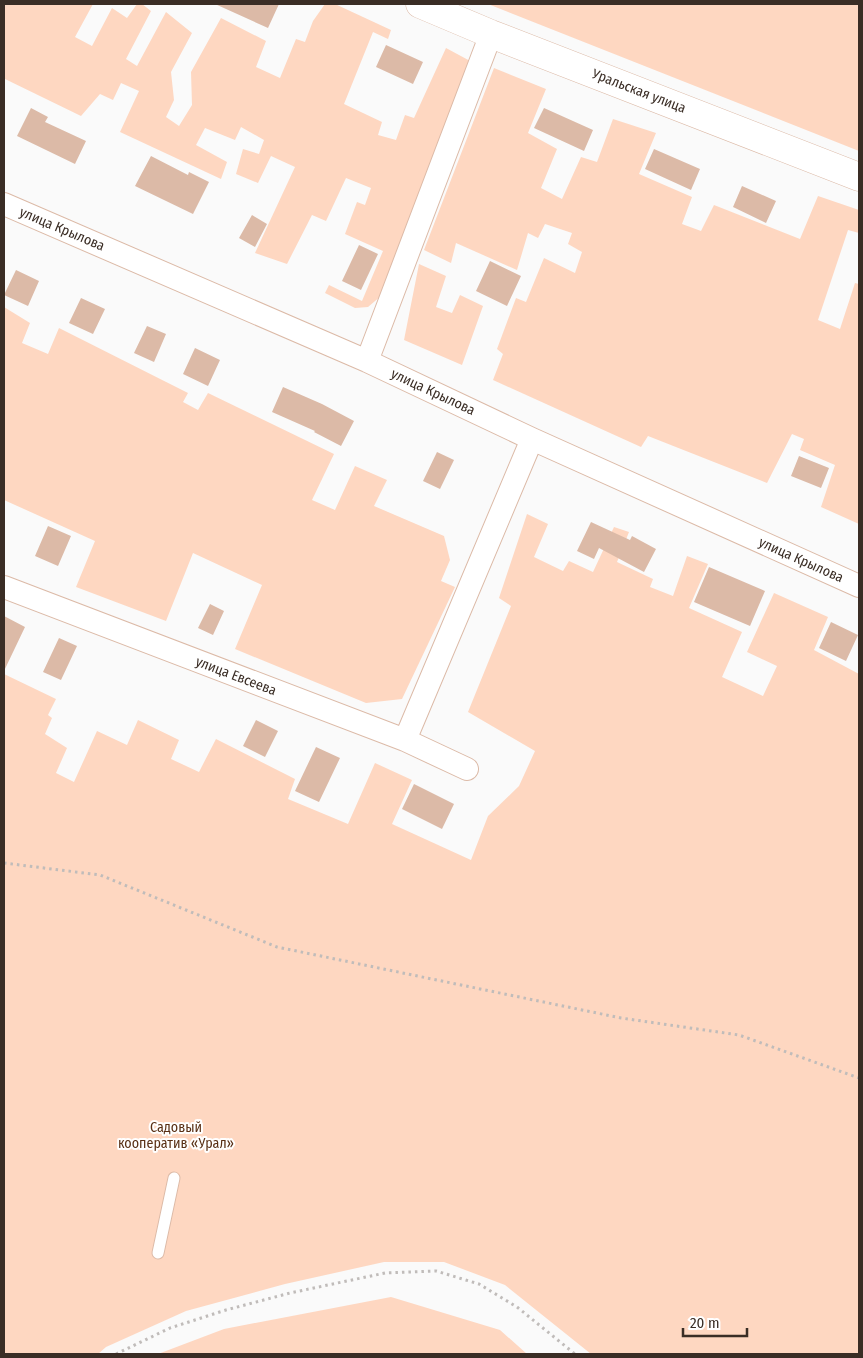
<svg xmlns="http://www.w3.org/2000/svg" width="863" height="1358" font-family="'Fira Sans Condensed',sans-serif">
  <rect width="100%" height="100%" fill="#fafafa"/>
  <path fill="#fed7c1" d="M 4,4 L 93,4 L 75,37 L 92,46 L 112,8 L 127,18 L 137,4 L 142,4 L 151,11 L 126,59 L 137,66 L 166,12 L 192,33 L 171,72 L 174,100 L 166,117 L 179,126 L 192,105 L 191,72 L 221,18 L 266,41 L 256,67 L 280,78 L 296,39 L 305,42 L 313,21 L 325,4 L 335,4 L 391,30 L 388,39 L 373,32 L 344,104 L 382,122 L 378,135 L 396,140 L 405,115 L 414,118 L 446,48 L 472,62 L 381,296 L 368,307 L 355,308 L 325,293 L 329,285 L 362,301 L 383,251 L 345,234 L 357,202 L 365,205 L 371,188 L 346,178 L 326,221 L 312,215 L 287,264 L 255,253 L 295,167 L 271,156 L 258,183 L 236,174 L 243,149 L 259,154 L 264,140 L 241,127 L 235,140 L 205,128 L 196,145 L 227,162 L 221,179 L 120,132 L 139,91 L 121,83 L 113,100 L 100,94 L 81,116 L 5,79 L 4,81 Z
    M 488,4 L 859,4 L 859,151 Z
    M 494,68 L 546,89 L 528,133 L 557,149 L 541,188 L 562,199 L 581,157 L 597,162 L 613,119 L 656,133 L 639,174 L 692,197 L 682,224 L 701,231 L 714,205 L 800,239 L 818,196 L 859,210 L 859,233 L 848,230 L 818,320 L 840,329 L 855,283 L 859,284 L 859,524 L 821,507 L 835,465 L 800,450 L 804,439 L 792,434 L 767,483 L 648,436 L 641,447 L 493,380 L 503,354 L 497,349 L 516,298 L 526,302 L 544,258 L 575,273 L 582,252 L 568,244 L 572,233 L 545,224 L 538,238 L 528,233 L 517,270 L 456,243 L 451,263 L 424,250 Z
    M 419,264 L 446,276 L 436,307 L 452,313 L 460,295 L 483,306 L 462,365 L 404,340 Z
    M 4,307 L 30,323 L 22,343 L 48,354 L 59,328 L 188,393 L 183,402 L 198,410 L 208,393 L 334,454 L 312,500 L 335,510 L 355,466 L 387,480 L 374,506 L 444,536 L 450,560 L 441,581 L 455,587 L 402,699 L 366,703 L 235,649 L 262,585 L 193,553 L 166,621 L 76,587 L 95,541 L 4,500 Z
    M 527,514 L 548,524 L 534,557 L 563,571 L 569,561 L 593,572 L 614,527 L 629,532 L 617,562 L 653,579 L 650,587 L 673,596 L 687,556 L 708,564 L 689,608 L 742,632 L 722,677 L 763,696 L 777,666 L 747,652 L 774,593 L 828,617 L 814,650 L 859,674 L 859,1354 L 591,1354 L 505,1285 L 444,1262 L 384,1262 L 285,1284 L 186,1311 L 106,1347 L 98,1354 L 4,1354 L 4,674 L 56,699 L 48,715 L 52,718 L 45,734 L 67,748 L 56,773 L 74,782 L 97,731 L 127,745 L 138,720 L 179,740 L 171,759 L 199,772 L 216,739 L 295,779 L 288,799 L 348,824 L 375,763 L 412,780 L 392,824 L 471,860 L 488,816 L 519,786 L 535,751 L 468,712 L 511,606 L 499,598 Z
    M 391,1297 L 500,1330 L 527,1354 L 158,1354 L 224,1329 Z"/>
  <path fill="#dcbaa7" d="M 215,4 L 279,4 L 268,28 Z
    M 386,45 L 423,62 L 413,84 L 376,67 Z
    M 31,108 L 48,117 L 45,122 L 86,141 L 75,164 L 17,136 Z
    M 544,108 L 593,130 L 584,151 L 534,128 Z
    M 654,149 L 700,169 L 691,190 L 645,169 Z
    M 151,156 L 188,175 L 189,172 L 209,182 L 193,214 L 135,186 Z
    M 742,186 L 776,201 L 766,223 L 733,207 Z
    M 252,215 L 267,224 L 255,247 L 239,238 Z
    M 359,245 L 378,254 L 361,290 L 342,281 Z
    M 490,261 L 521,276 L 507,306 L 476,291 Z
    M 16,270 L 39,281 L 28,306 L 4,295 Z
    M 81,298 L 105,309 L 93,334 L 69,323 Z
    M 147,326 L 166,334 L 154,362 L 134,353 Z
    M 195,348 L 220,360 L 208,386 L 183,374 Z
    M 283,387 L 322,404 L 354,421 L 341,446 L 314,432 L 315,431 L 272,412 Z
    M 437,452 L 454,460 L 440,489 L 423,481 Z
    M 799,456 L 829,468 L 821,488 L 791,476 Z
    M 591,522 L 630,540 L 632,536 L 656,549 L 644,572 L 599,548 L 594,559 L 577,551 Z
    M 48,526 L 71,536 L 58,566 L 35,556 Z
    M 709,567 L 765,591 L 750,626 L 694,602 Z
    M 210,604 L 224,611 L 213,635 L 198,628 Z
    M 4,616 L 25,627 L 4,671 Z
    M 831,622 L 858,635 L 846,661 L 819,648 Z
    M 59,638 L 77,646 L 61,680 L 43,672 Z
    M 256,720 L 278,731 L 265,757 L 243,746 Z
    M 316,747 L 340,758 L 319,802 L 295,791 Z
    M 414,784 L 454,804 L 442,829 L 402,809 Z"/>
  <g fill="none" stroke-linecap="round" stroke-linejoin="round">
    <g stroke="#dcbaa7" stroke-width="13">
      <path id="lane" d="M 158,1253 L 174,1178"/>
    </g>
    <g stroke="#dcbaa7" stroke-width="24">
      <path id="street" d="M 4,204 L 367,361 L 532,439 L 859,586
        M 367,361 L 491,34
        M 4,587 L 405,740 L 467,769
        M 405,740 L 532,439"/>
    </g>
    <g stroke="#dcbaa7" stroke-width="29">
      <path id="secondary" d="M 420,4 L 491,34 L 859,177"/>
    </g>
    <path stroke="#c0bcba" stroke-width="3" stroke-dasharray="2.5 4" stroke-linecap="butt" d="M 4,863 L 100,875 L 277,947 L 621,1018 L 739,1035 L 859,1078
      M 116,1354 L 170,1328 L 226,1310 L 290,1293 L 385,1273 L 436,1271 L 479,1284 L 517,1307 L 575,1354"/>
    <use href="#lane" stroke="#fff" stroke-width="11"/>
    <use href="#street" stroke="#fff" stroke-width="22"/>
    <use href="#secondary" stroke="#fff" stroke-width="28"/>
  </g>
  <g text-anchor="middle" dominant-baseline="central" stroke-width="4" stroke-linejoin="round" paint-order="stroke">
    <g font-size="14" fill="#3a2d25" stroke="#fff">
      <text transform="translate(639 91) rotate(21)">Уральская улица</text>
      <text transform="translate(62 229) rotate(23)">улица Крылова</text>
      <text transform="translate(433 392) rotate(25)">улица Крылова</text>
      <text transform="translate(801 560) rotate(24)">улица Крылова</text>
      <text transform="translate(236 676) rotate(21)">улица Евсеева</text>
    </g>
    <g font-size="14" fill="#592f14" stroke="#fff">
      <text x="176" y="1127">Садовый<tspan x="176" dy="16">кооператив «Урал»</tspan></text>
    </g>
  </g>
  <rect width="863" height="1358" fill="none" stroke="#3a2d25" stroke-width="10"/>
  <path d="M683 1328v8h64v-8" fill="none" stroke="#3a2d25" stroke-width="2.5"/>
  <text x="690" y="1328" font-size="15" fill="#3a2d25" stroke="#ffffff" stroke-width="4" paint-order="stroke">20 m</text>
</svg>
